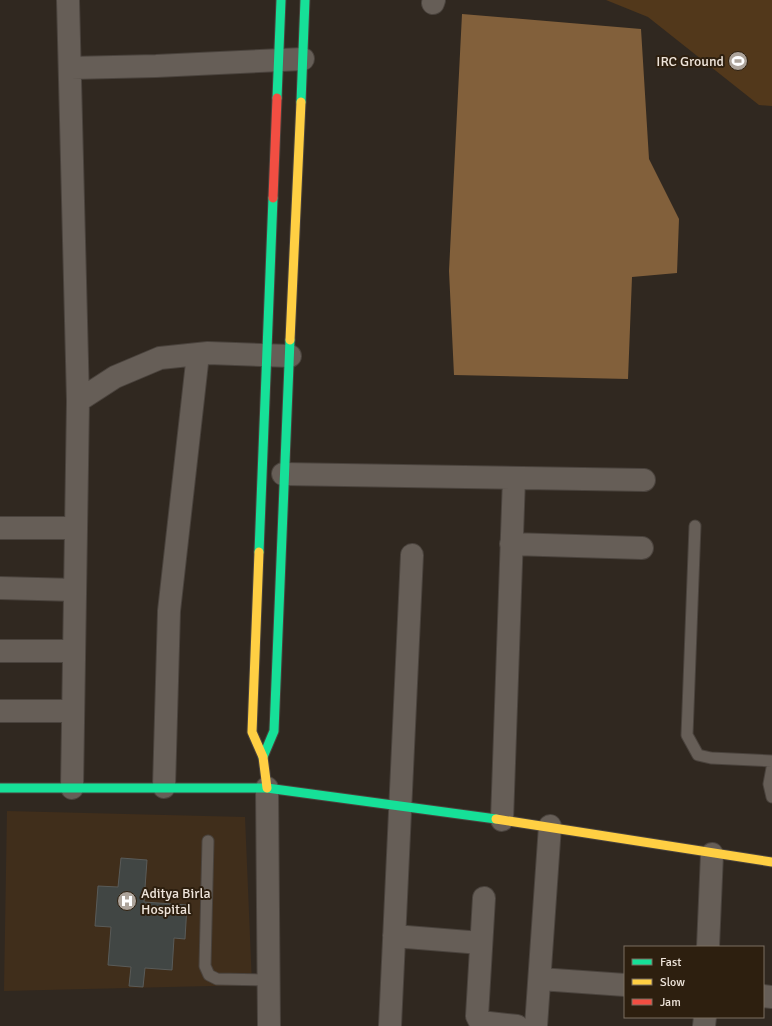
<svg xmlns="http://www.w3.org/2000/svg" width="772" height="1026" font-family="Signika,sans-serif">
  <rect width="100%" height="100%" fill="#302820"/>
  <path fill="#402e1b" d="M 7,811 L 245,817 L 252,985 L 4,991 Z"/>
  <path fill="#52381b" d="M 606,0 L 772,0 L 772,106 L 759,105 L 648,17 Z"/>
  <path fill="#82603b" d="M 462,14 L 641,29 L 649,159 L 679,219 L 677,273 L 632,277 L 628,379 L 454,375 L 449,271 Z"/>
  <path fill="#414644" stroke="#595b59" d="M 121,858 L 147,860 L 144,902 L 187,905 L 185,939 L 174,938 L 172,970 L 145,968 L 143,987 L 129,986 L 131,967 L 108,965 L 111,927 L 95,926 L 98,886 L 118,887 Z"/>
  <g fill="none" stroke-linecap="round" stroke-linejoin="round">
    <g stroke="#4a433d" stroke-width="13">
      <path id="lane" d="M 695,526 L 687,735 L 698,755 L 711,758 L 772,761
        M 772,768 L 769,784 L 772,797
        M 208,841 L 205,966 L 209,975 L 217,979 L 268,980"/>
    </g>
    <g stroke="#4a433d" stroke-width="24">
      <path id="street" d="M 68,0 L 78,401 L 72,788
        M 433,3 L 434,0
        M 71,68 L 156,66 L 303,59
        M 78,401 L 115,377 L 160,358 L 208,353 L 290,356
        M 283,474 L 644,480
        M 0,528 L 76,528
        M 511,544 L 642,548
        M 0,588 L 75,590
        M 0,651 L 74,651
        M 0,711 L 73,711
        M 164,787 L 169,611 L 198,354
        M 267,788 L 269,1026
        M 502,820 L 514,478
        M 484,898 L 477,1016 L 480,1022 L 517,1026
        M 394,936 L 481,943
        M 708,947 L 712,854
        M 540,979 L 625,985
        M 763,996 L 772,997
        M 390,1026 L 412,555
        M 536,1026 L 550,826
        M 704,1026 L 705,1017"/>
    </g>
    <g stroke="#4a433d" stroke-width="11">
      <path id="fast" d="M 277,98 L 281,0
        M 301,102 L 305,0
        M 259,552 L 273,198
        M 263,757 L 274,731 L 290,340
        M 0,788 L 267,788 L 496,819"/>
    </g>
    <g stroke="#4a433d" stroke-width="11">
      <path id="slow" d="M 290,340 L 301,102
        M 259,552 L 252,732 L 263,757 L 267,788
        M 496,819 L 772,862"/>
    </g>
    <g stroke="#4a433d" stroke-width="11">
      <path id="jam" d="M 273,198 L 277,98"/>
    </g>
    <use href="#lane" stroke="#665e57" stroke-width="11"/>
    <use href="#street" stroke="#665e57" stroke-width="22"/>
    <use href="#fast" stroke="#16e098" stroke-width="9"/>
    <use href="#slow" stroke="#ffcf43" stroke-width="9"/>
    <use href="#jam" stroke="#f24e42" stroke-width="9"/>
  </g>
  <defs>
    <g id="stadium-disc" transform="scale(1)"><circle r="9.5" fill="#aca39a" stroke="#2d1f0f"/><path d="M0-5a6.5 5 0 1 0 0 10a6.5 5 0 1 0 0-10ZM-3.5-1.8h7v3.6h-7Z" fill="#fff"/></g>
    <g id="hospital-disc" transform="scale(1)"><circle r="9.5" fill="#aca39a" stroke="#2d1f0f"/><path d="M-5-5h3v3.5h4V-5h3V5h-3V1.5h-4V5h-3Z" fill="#fff"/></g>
  </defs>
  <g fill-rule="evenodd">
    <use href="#stadium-disc" x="738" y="61"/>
    <use href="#hospital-disc" x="127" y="901"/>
  </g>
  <g text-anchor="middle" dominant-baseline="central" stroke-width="4" stroke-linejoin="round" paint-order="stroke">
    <g font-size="14" fill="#efe5db" stroke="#2d1f0f" text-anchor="end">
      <text x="724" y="61">IRC Ground</text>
      <text x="141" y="893" text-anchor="start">Aditya Birla<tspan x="141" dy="16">Hospital</tspan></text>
    </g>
  </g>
  <rect x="624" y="946" width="140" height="72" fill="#2d1f0f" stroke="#7b6e61"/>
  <rect x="632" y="959" width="20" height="6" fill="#16e098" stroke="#7b6e61"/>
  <text x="660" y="966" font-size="12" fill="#efe5db">Fast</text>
  <rect x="632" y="979" width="20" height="6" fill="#ffcf43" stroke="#7b6e61"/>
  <text x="660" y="986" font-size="12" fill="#efe5db">Slow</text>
  <rect x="632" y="999" width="20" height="6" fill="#f24e42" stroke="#7b6e61"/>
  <text x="660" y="1006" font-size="12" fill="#efe5db">Jam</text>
</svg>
